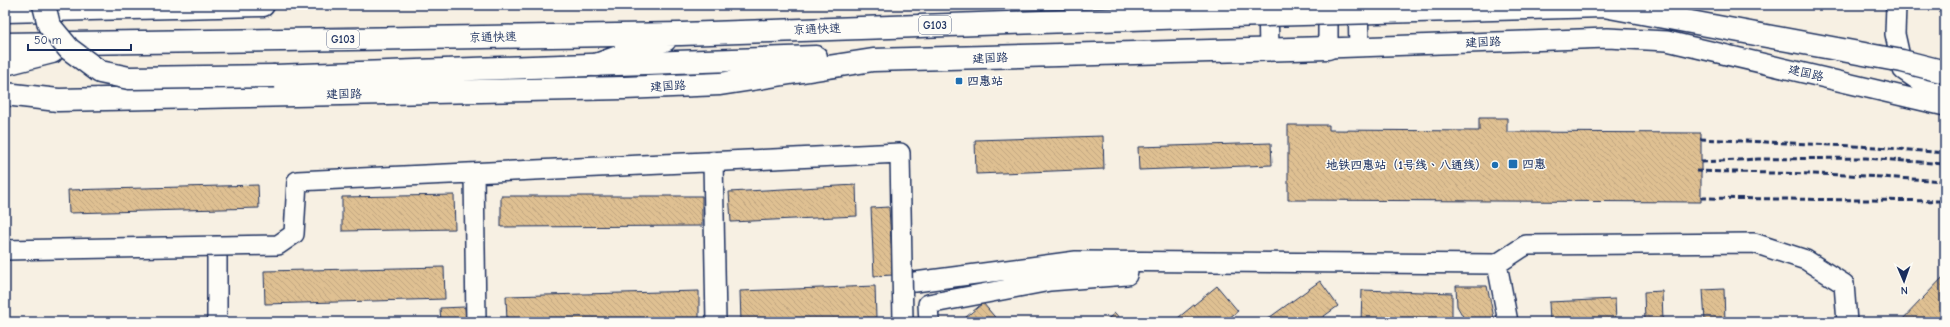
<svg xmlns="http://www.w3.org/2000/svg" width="1950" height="327" font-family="'Comic Neue','LXGW WenKai TC',sans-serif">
  <defs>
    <pattern id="building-back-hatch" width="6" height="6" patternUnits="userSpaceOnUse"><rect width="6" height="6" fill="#dfc092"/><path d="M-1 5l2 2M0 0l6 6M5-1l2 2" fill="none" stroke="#bfa580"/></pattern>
  </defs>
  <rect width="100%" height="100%" fill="#f7f0e3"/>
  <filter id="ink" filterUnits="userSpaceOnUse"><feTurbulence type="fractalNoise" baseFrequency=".025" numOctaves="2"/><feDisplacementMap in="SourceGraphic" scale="8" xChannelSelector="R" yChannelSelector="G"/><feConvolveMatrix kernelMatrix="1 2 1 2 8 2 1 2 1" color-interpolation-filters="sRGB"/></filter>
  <g filter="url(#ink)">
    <path fill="url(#building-back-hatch)" stroke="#1b2f5e" d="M 1479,118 L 1507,118 L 1507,132 L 1701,133 L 1701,202 L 1288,200 L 1288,125 L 1329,125 L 1329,130 L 1479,131 Z
      M 1103,136 L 1104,169 L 976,174 L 975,140 Z
      M 1271,143 L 1272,165 L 1139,170 L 1138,147 Z
      M 258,185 L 259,208 L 69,213 L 68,190 Z
      M 856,185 L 857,216 L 731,222 L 729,192 Z
      M 454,195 L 455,229 L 342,231 L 342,197 Z
      M 501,196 L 702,196 L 702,226 L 501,227 Z
      M 889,207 L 893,275 L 874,276 L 871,208 Z
      M 444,267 L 445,299 L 265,304 L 264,271 Z
      M 1945,275 L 1945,312 L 1935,322 L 1900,322 Z
      M 1320,281 L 1338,306 L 1316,322 L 1267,322 L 1266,320 Z
      M 875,286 L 876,318 L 741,322 L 740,291 Z
      M 1217,286 L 1238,311 L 1224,322 L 1173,322 Z
      M 1456,286 L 1487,286 L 1495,322 L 1466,322 L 1457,306 Z
      M 1724,289 L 1725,322 L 1705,322 L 1703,290 Z
      M 1362,290 L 1452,293 L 1452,322 L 1361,322 Z
      M 699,291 L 699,322 L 507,322 L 506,296 Z
      M 1662,291 L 1663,322 L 1645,322 L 1644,292 Z
      M 1615,299 L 1616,322 L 1550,322 L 1549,302 Z
      M 983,303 L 999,322 L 960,322 Z
      M 465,307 L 466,322 L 441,322 L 440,308 Z
      M 1115,313 L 1123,322 L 1104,322 Z"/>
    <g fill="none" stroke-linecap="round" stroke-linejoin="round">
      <g stroke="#1b2f5e" stroke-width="22">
        <path id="minor" d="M 1268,5 L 1269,49
          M 1328,5 L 1328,48 L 1607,38 L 1667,41 L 1945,106
          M 1358,5 L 1359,47
          M 1896,5 L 1895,34 L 1903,70 L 1945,99
          M 217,246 L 217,322
          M 1497,264 L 1508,322
          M 915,282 L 1076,261 L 1497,264 L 1526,245 L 1754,243 L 1806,260 L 1844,284 L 1847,322
          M 929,322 L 928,304 L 1050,281 L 1127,275 L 1130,262"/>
      </g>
      <g stroke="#1b2f5e" stroke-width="25">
        <path id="major" d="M 275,76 L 816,57
          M 5,94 L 58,100 L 624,88 L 720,84 L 873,60 L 1328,48"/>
      </g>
      <g stroke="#1b2f5e" stroke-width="25">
        <path id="highway" d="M 5,11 L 263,5
          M 5,44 L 681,34 L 1190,17
          M 5,64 L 52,52
          M 596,65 L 665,40"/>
      </g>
      <use href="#minor" stroke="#fdfcf7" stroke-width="19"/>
      <use href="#major" stroke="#fdfcf7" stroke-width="22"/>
      <use href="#highway" stroke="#fdfcf7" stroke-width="22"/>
      <path stroke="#1b2f5e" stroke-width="3" stroke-dasharray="6 3" stroke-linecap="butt" d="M 1700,139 L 1876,147 L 1945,153
        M 1701,162 L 1758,159 L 1866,158 L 1945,164
        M 1696,171 L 1848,175 L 1945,181
        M 1701,198 L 1945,201"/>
      <g stroke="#1b2f5e" stroke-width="22" stroke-linecap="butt">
        <path id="minor-bridge" d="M 713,161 L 716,322
          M 474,173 L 476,322
          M 5,250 L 278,245 L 294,234 L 297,181 L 900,153 L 903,322"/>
      </g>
      <g stroke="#1b2f5e" stroke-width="25" stroke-linecap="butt">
        <path id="major-bridge" d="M 44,5 L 49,25 L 69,49 L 100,72 L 129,78 L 275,76"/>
      </g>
      <g stroke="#1b2f5e" stroke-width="25" stroke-linecap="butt">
        <path id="highway-bridge" d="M 1190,17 L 1604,6 L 1902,61 L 1945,72"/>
      </g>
      <use href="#minor-bridge" stroke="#fdfcf7" stroke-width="19"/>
      <use href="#major-bridge" stroke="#fdfcf7" stroke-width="22"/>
      <use href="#highway-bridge" stroke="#fdfcf7" stroke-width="22"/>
    </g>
  </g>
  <g fill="#1f6fb2" stroke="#fdfcf7" stroke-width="1.5">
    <rect x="955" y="77" width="8" height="8" rx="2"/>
    <rect x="1508" y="159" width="10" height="10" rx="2"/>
    <circle cx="1495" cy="165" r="4"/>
  </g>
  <g text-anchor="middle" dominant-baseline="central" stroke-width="3" stroke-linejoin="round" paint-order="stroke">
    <g fill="#fdfcf7" stroke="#5f6c8c" stroke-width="1">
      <rect x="919" y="16" width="32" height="18" rx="3"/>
      <rect x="327" y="30" width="32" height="18" rx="3"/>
    </g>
    <g font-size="11" font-weight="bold" fill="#1b2f5e">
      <text x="935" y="25">G103</text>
      <text x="343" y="39">G103</text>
    </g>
    <g font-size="12" fill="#1b2f5e" stroke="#fdfcf7">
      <text transform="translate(817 29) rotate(-2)">京通快速</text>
      <text transform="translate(493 37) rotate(-1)">京通快速</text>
      <text transform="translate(1483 42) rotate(-2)">建国路</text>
      <text transform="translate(990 58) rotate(-2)">建国路</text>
      <text transform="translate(1806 73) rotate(13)">建国路</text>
      <text transform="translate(668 86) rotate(-3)">建国路</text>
      <text transform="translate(344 94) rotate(-1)">建国路</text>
    </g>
    <g font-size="12" font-weight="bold" fill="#1b2f5e" stroke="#fdfcf7" text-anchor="start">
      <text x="967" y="81">四惠站</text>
      <text x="1522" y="164">四惠</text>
      <text x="1487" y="165" text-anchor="end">地铁四惠站（1号线、八通线）</text>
    </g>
  </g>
  <rect width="1950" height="327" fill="none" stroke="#fdfcf7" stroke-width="20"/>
  <rect x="10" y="10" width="1930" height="307" fill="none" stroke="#1b2f5e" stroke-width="1.5" filter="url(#ink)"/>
  <g transform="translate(1904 281) rotate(178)" stroke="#fdfcf7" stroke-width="3" paint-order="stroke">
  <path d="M0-3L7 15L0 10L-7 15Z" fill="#1b2f5e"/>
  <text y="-6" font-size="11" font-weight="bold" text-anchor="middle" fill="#1b2f5e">N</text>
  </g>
  <path d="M28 44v6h103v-6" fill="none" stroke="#1b2f5e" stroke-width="2"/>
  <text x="34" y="44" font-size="12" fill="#1b2f5e" stroke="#fdfcf7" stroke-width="3" paint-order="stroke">50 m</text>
</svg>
